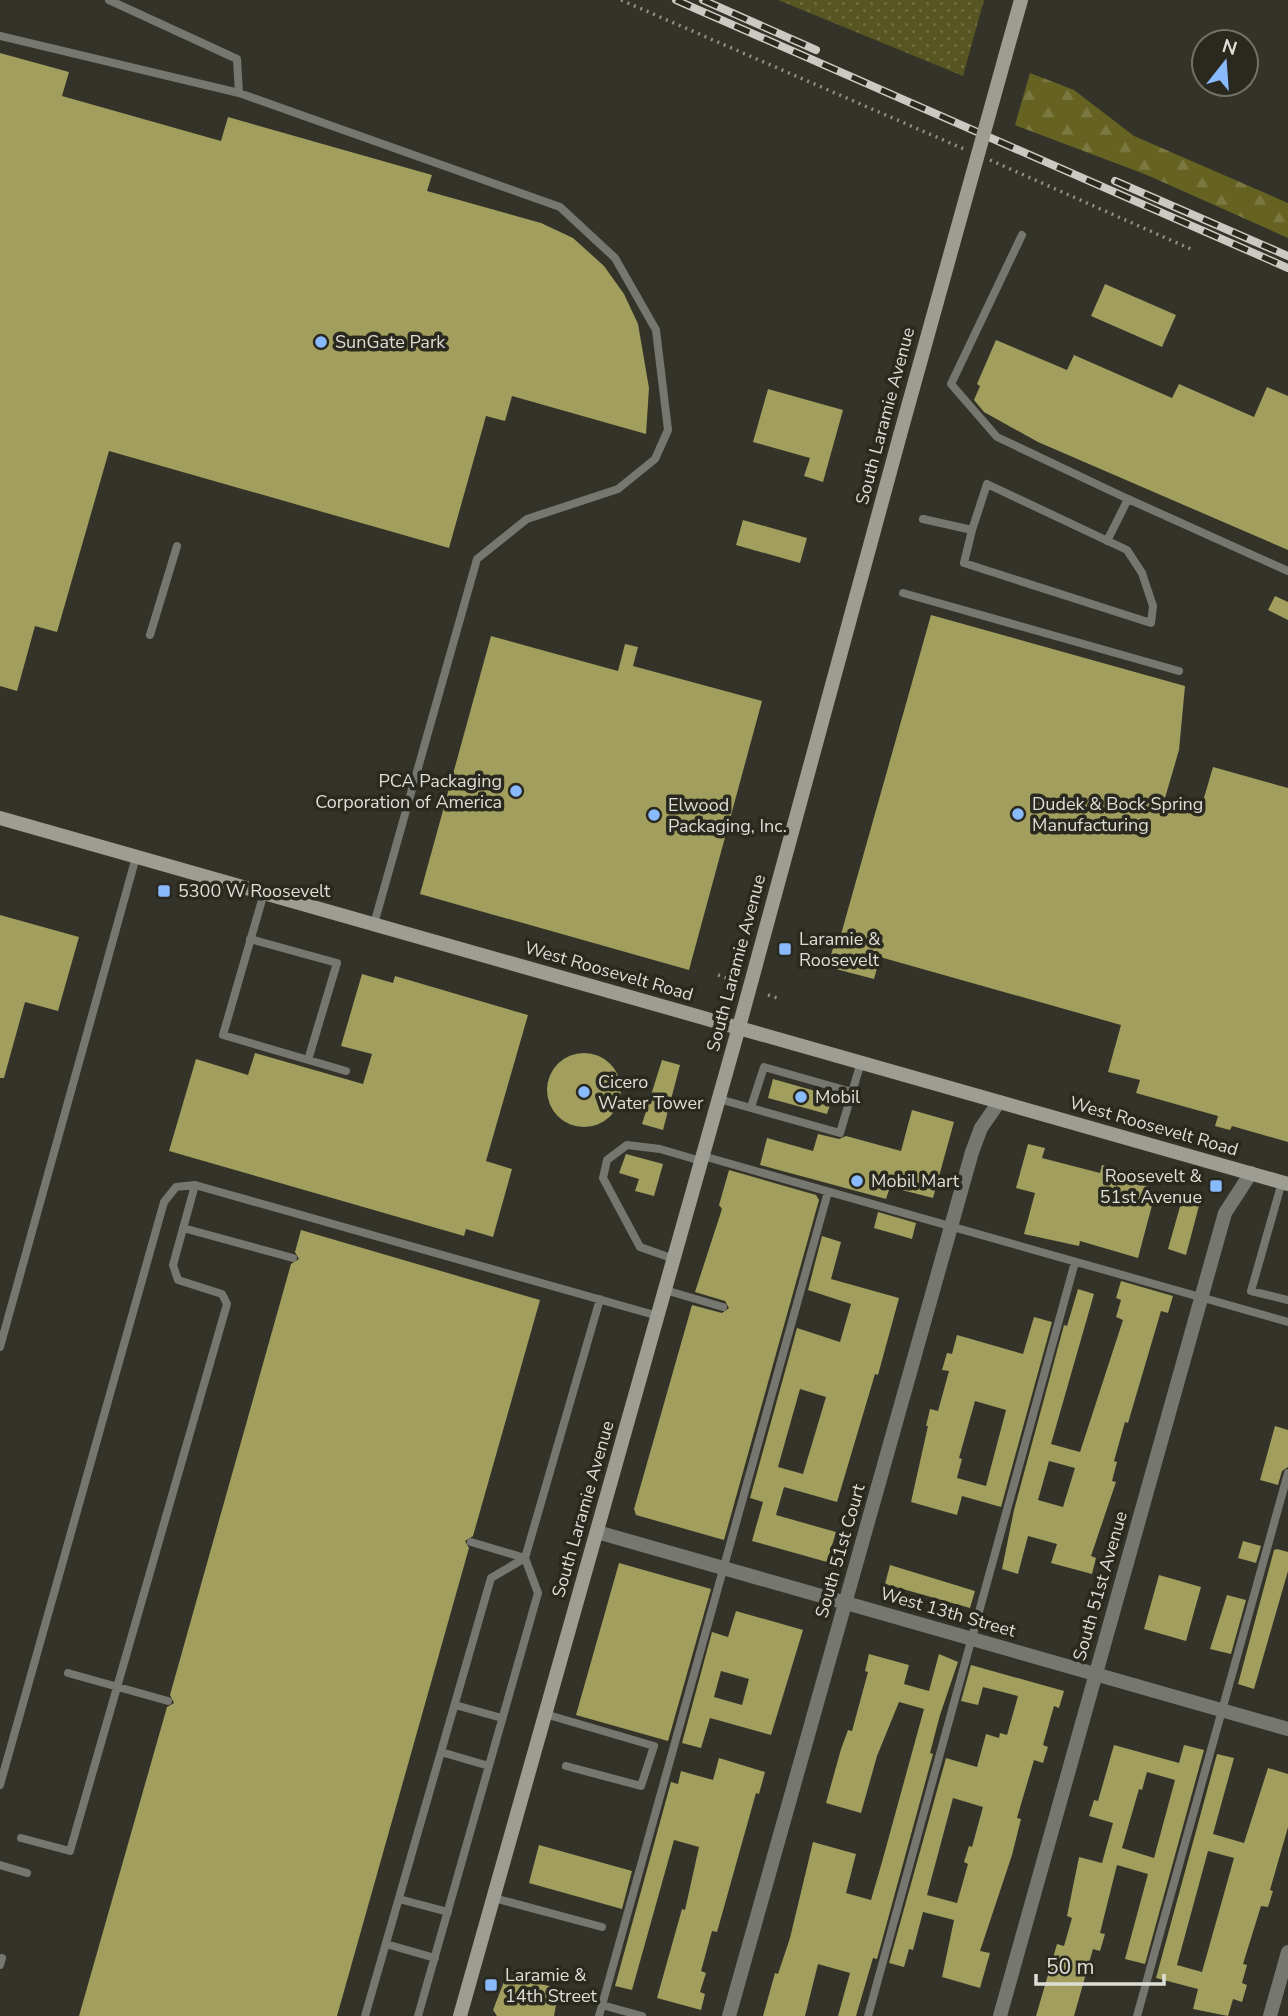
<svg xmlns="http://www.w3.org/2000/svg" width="1288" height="2016" font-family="'Nunito Sans',sans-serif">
  <defs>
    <pattern id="grass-dots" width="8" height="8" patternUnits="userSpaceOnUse" patternTransform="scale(1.75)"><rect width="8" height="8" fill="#575521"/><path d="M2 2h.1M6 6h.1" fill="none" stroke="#6f6d40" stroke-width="1.8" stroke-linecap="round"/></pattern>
    <pattern id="forest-firs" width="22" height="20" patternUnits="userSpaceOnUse" patternTransform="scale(1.75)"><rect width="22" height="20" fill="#666322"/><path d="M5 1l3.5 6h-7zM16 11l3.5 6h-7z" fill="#7b7941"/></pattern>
  </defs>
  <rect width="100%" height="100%" fill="#343329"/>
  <path fill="url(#grass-dots)" d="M 778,0 L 984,0 L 963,76 Z"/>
  <path fill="url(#forest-firs)" d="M 1030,73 L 1074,90 L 1134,136 L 1288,203 L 1288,238 L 1147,175 L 1015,125 Z"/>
  <path fill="#a19e5e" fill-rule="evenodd" d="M 0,53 L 69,72 L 62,96 L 221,141 L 228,117 L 432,175 L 427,191 L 541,223 L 573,238 L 604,266 L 624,294 L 638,324 L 649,388 L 646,434 L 512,396 L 505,421 L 486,416 L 449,548 L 109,451 L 57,632 L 35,626 L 17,691 L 0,686 Z
    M 1105,284 L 1176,315 L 1162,347 L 1091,316 Z
    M 996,340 L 1067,370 L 1074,355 L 1172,398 L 1179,384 L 1254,417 L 1267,387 L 1288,396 L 1288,550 L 1038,442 L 984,412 L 974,400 L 980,386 L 977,384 Z
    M 768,389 L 843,410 L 823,482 L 804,476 L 810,458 L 753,442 Z
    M 743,520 L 807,538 L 800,563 L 736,545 Z
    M 1275,596 L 1288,602 L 1288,620 L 1268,610 Z
    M 931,615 L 1185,686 L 1179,750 L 1165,798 L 1201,808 L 1213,767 L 1288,788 L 1288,1142 L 1232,1126 L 1230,1130 L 1215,1126 L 1218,1116 L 1136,1093 L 1140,1080 L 1108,1072 L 1121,1025 L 880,957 L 874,979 L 828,967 L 834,944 L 838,945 Z
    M 491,636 L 618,671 L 625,644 L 638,647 L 633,666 L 762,701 L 689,970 L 420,894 Z
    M 0,915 L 79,937 L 58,1011 L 25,1002 L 4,1078 L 0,1078 Z
    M 362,974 L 393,983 L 395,976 L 528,1015 L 486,1161 L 512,1169 L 493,1237 L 466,1229 L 464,1236 L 169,1151 L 196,1059 L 248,1075 L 255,1053 L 363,1084 L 372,1054 L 341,1046 Z
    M547 1090a37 37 0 1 1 74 0a37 37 0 1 1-74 0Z
    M 662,1060 L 680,1065 L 663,1130 L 642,1124 Z
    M 773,1079 L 833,1096 L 827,1114 L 768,1098 Z
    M 912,1110 L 954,1122 L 933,1198 L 890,1187 L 886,1199 L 760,1165 L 767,1138 L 813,1151 L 818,1134 L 839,1139 L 846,1136 L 901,1151 Z
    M 1028,1144 L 1045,1148 L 1042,1158 L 1100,1173 L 1102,1165 L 1121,1170 L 1119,1179 L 1149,1187 L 1155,1194 L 1138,1258 L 1080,1241 L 1079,1246 L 1024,1234 L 1035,1193 L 1016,1188 Z
    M 626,1154 L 663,1164 L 654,1196 L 635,1191 L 639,1179 L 619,1173 Z
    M 729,1170 L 816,1195 L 819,1200 L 724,1540 L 636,1515 L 634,1509 L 692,1305 L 722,1313 L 729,1308 L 725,1301 L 695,1292 L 722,1209 L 719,1205 Z
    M 1183,1196 L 1200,1202 L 1186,1255 L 1168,1249 Z
    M 878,1212 L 916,1223 L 912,1239 L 874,1228 Z
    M 301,1230 L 540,1300 L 473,1536 L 465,1541 L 469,1548 L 337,2016 L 79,2016 L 167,1707 L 174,1703 L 170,1695 L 291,1264 L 299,1259 L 295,1252 Z
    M 822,1236 L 841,1242 L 831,1279 L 899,1298 L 878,1375 L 875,1374 L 837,1502 L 784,1487 L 776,1515 L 836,1532 L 827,1562 L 752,1541 L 763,1502 L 750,1498 L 797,1328 L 840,1342 L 851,1304 L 808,1290 ZM 800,1389 L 826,1397 L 803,1474 L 778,1467 Z
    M 1121,1281 L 1173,1296 L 1168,1313 L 1161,1311 L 1128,1423 L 1125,1422 L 1114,1461 L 1117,1462 L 1112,1481 L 1116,1482 L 1091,1556 L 1096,1558 L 1092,1574 L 1051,1563 L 1057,1544 L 1028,1536 L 1018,1574 L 1002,1569 L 1014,1510 L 1064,1325 L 1067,1326 L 1078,1289 L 1094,1294 L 1051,1444 L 1080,1452 L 1123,1320 L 1116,1317 L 1121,1300 L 1116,1298 ZM 1049,1461 L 1075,1468 L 1063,1507 L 1038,1500 Z
    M 1034,1317 L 1052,1322 L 1001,1507 L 962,1496 L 957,1515 L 911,1502 L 928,1426 L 926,1426 L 930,1409 L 938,1411 L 949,1371 L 942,1370 L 947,1353 L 952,1354 L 957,1335 L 1023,1354 ZM 975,1401 L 1006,1410 L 986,1486 L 957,1478 L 962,1459 L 959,1458 Z
    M 1275,1426 L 1288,1430 L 1288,1467 L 1282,1471 L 1278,1485 L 1260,1480 Z
    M 1243,1541 L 1261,1546 L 1256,1563 L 1238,1558 Z
    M 1277,1549 L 1288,1552 L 1288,1571 L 1254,1689 L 1238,1684 L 1274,1550 Z
    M 619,1563 L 711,1589 L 668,1741 L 576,1715 Z
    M 890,1565 L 975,1591 L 970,1608 L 885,1584 Z
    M 1159,1575 L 1201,1587 L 1186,1641 L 1144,1629 Z
    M 1227,1595 L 1246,1600 L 1231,1654 L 1210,1649 Z
    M 736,1611 L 803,1630 L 771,1735 L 710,1718 L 701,1748 L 682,1743 L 712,1632 L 728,1637 ZM 721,1671 L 749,1679 L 742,1705 L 714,1697 Z
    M 869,1654 L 909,1665 L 904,1684 L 929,1691 L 939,1654 L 958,1662 L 940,1715 L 930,1753 L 933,1754 L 877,1959 L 873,1958 L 856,2016 L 838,2016 L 850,1973 L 818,1964 L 805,2016 L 763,2016 L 775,1973 L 778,1974 L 790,1938 L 813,1842 L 856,1854 L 846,1893 L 871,1900 L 882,1862 L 924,1709 L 899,1702 L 877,1756 L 861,1813 L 826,1803 L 841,1749 L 848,1730 L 852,1731 L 868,1672 L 865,1671 Z
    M 971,1665 L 1064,1691 L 1059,1708 L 1054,1706 L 1043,1745 L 1048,1747 L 1043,1763 L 1034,1760 L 1017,1818 L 1021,1819 L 1012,1855 L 980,1951 L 990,1953 L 980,1988 L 942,1977 L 954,1920 L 923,1912 L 913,1950 L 909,1949 L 904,1967 L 889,1963 L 946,1758 L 977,1767 L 986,1734 L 999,1738 L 1000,1733 L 1007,1735 L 1018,1696 L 983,1687 L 978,1705 L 961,1701 ZM 953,1798 L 983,1807 L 972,1847 L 969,1846 L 964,1862 L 968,1864 L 957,1903 L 927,1895 Z
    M 1114,1745 L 1179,1763 L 1184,1745 L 1204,1750 L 1145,1964 L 1125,1959 L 1148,1874 L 1117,1865 L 1100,1933 L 1105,1934 L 1100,1951 L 1093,1949 L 1074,2016 L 1036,2016 L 1057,1944 L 1064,1946 L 1072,1918 L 1067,1916 L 1079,1857 L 1102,1863 L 1113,1823 L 1089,1816 L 1094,1800 L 1098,1801 ZM 1147,1772 L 1175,1780 L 1154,1858 L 1122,1848 L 1139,1789 L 1142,1790 Z
    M 1217,1754 L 1234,1758 L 1213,1834 L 1244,1843 L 1268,1768 L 1288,1774 L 1288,1827 L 1270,1890 L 1273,1891 L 1268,1907 L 1261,1906 L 1243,1964 L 1247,1965 L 1242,1983 L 1247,1985 L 1242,2002 L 1233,1999 L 1228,2016 L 1193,2009 L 1198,1989 L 1156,1978 ZM 1208,1851 L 1234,1858 L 1202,1972 L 1177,1965 Z
    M 719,1758 L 765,1772 L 759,1794 L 756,1793 L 717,1932 L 712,1931 L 701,1971 L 706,1973 L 700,1992 L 705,1994 L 701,2010 L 657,1998 L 682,1909 L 685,1910 L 699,1847 L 674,1840 L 632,1990 L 615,1986 L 671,1782 L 678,1784 L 681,1771 L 713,1780 Z
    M 539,1845 L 632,1871 L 622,1909 L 529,1883 Z
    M 507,1974 L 559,1989 L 554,2016 L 497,2016 L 493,2010 Z"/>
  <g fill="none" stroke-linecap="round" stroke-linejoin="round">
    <path stroke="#919088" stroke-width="3.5" stroke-dasharray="2 5" stroke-linecap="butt" d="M 621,0 L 964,149
      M 990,160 L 1193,250
      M 718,975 L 729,979
      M 768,995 L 777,998"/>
    <path stroke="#777771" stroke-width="8" d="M 109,0 L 237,59 L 239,93
      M 0,36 L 239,93 L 560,207 L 615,258 L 656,330 L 668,430 L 655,459 L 618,489 L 527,519 L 477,559 L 374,924
      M 1022,235 L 951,384 L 997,437 L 1128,499
      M 923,519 L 972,530 L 964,563 L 1151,623 L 1153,606 L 1142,573 L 1127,550 L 987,484 L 972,530
      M 1107,541 L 1128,499 L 1288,571
      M 903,593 L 1179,671
      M 150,635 L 177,546
      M 264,893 L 223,1035 L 346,1071
      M 250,939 L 337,963 L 308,1060
      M 719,1099 L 840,1133 L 861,1062
      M 751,1107 L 764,1067 L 852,1092
      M 703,1156 L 1288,1322
      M 1282,1182 L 1251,1291 L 1288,1300
      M 183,1228 L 293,1258
      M 674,1259 L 640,1247 L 603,1178 L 607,1160 L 627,1145 L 660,1149 L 701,1161
      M 665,1290 L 723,1307
      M 0,1347 L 136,857
      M 68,1673 L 168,1701
      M 455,1705 L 502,1718
      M 545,1714 L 654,1746 L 641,1786 L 566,1766
      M 441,1752 L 489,1766
      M 0,1785 L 164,1202 L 176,1187 L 195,1185
      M 21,1838 L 70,1851 L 227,1304 L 222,1294 L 178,1280 L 173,1265 L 195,1185 L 658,1316
      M 0,1865 L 27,1873
      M 494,1898 L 602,1927
      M 399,1899 L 448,1912
      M 386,1944 L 435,1958
      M 0,1965 L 2,1958
      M 602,2005 L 642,2016
      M 365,2016 L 491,1578 L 525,1558 L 600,1299
      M 418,2016 L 538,1593 L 525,1558 L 471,1542
      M 599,2016 L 828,1192
      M 868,2016 L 1075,1262
      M 1137,2016 L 1288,1473"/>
    <path stroke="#777771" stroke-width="14" d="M 597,1532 L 1288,1729
      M 729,2016 L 972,1152 L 981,1128 L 999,1102
      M 1000,2016 L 1225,1213 L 1251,1173
      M 1270,2016 L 1288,1952"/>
    <path stroke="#9d9d94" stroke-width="14" d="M 1005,57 L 1021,0
      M 0,818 L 1288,1184
      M 460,2016 L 739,1027 L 900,435"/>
    <g stroke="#cacac2" stroke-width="8">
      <path id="rail" d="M 676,0 L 1288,268
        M 703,0 L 816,50
        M 1115,181 L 1288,256"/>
    </g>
    <use href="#rail" stroke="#2a291f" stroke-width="5" stroke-dasharray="16" stroke-linecap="butt"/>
    <path stroke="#9d9d94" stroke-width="14" d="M 900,435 L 1005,57"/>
  </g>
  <g fill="#89bafc" stroke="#2a291f" stroke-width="2.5">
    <circle cx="321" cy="342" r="7"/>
    <circle cx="516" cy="791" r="7"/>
    <circle cx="1018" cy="814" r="7"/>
    <circle cx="654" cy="815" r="7"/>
    <rect x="157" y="884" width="14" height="14" rx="3.5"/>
    <rect x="778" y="942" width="14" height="14" rx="3.5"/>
    <circle cx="584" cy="1092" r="7"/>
    <circle cx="801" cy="1097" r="7"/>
    <circle cx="857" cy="1181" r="7"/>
    <rect x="1209" y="1179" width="14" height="14" rx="3.5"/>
    <rect x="484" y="1978" width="14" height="14" rx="3.5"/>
  </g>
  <g text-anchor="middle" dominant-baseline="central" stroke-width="7" stroke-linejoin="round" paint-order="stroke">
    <g font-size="18" fill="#deded7" stroke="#2a291f" text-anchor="start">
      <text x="335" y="342">SunGate Park</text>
      <text x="502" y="781" text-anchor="end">PCA Packaging<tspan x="502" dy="21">Corporation of America</tspan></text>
      <text x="1032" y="804">Dudek &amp; Bock Spring<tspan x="1032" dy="21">Manufacturing</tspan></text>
      <text x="668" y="805">Elwood<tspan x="668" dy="21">Packaging, Inc.</tspan></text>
      <text x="178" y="891">5300 W Roosevelt</text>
      <text x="799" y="939">Laramie &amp;<tspan x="799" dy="21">Roosevelt</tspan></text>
      <text x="598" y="1082">Cicero<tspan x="598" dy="21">Water Tower</tspan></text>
      <text x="815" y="1097">Mobil</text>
      <text x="1202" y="1176" text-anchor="end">Roosevelt &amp;<tspan x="1202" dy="21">51st Avenue</tspan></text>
      <text x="871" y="1181">Mobil Mart</text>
      <text x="505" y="1975">Laramie &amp;<tspan x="505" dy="21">14th Street</tspan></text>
    </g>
    <g font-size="18" fill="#deded7" stroke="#2a291f">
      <text transform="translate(885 416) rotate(-75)">South Laramie Avenue</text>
      <text transform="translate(736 963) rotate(-75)">South Laramie Avenue</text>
      <text transform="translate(609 971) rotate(16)">West Roosevelt Road</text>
      <text transform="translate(1154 1126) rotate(16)">West Roosevelt Road</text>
      <text transform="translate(583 1509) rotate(-74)">South Laramie Avenue</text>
      <text transform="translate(840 1551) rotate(-74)">South 51st Court</text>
      <text transform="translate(1100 1586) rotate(-74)">South 51st Avenue</text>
      <text transform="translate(948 1612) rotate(16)">West 13th Street</text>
    </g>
  </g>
  <g transform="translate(1225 63) rotate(17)"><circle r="33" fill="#2a291f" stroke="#727169" stroke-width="2"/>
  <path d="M0-5L12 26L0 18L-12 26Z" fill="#89bafc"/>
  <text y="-10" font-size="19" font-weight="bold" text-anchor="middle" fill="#deded7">N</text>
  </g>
  <path d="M1036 1974v10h128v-10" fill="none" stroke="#deded7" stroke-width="3.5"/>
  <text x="1046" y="1974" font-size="21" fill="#deded7" stroke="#2a291f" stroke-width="5" paint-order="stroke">50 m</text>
</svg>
